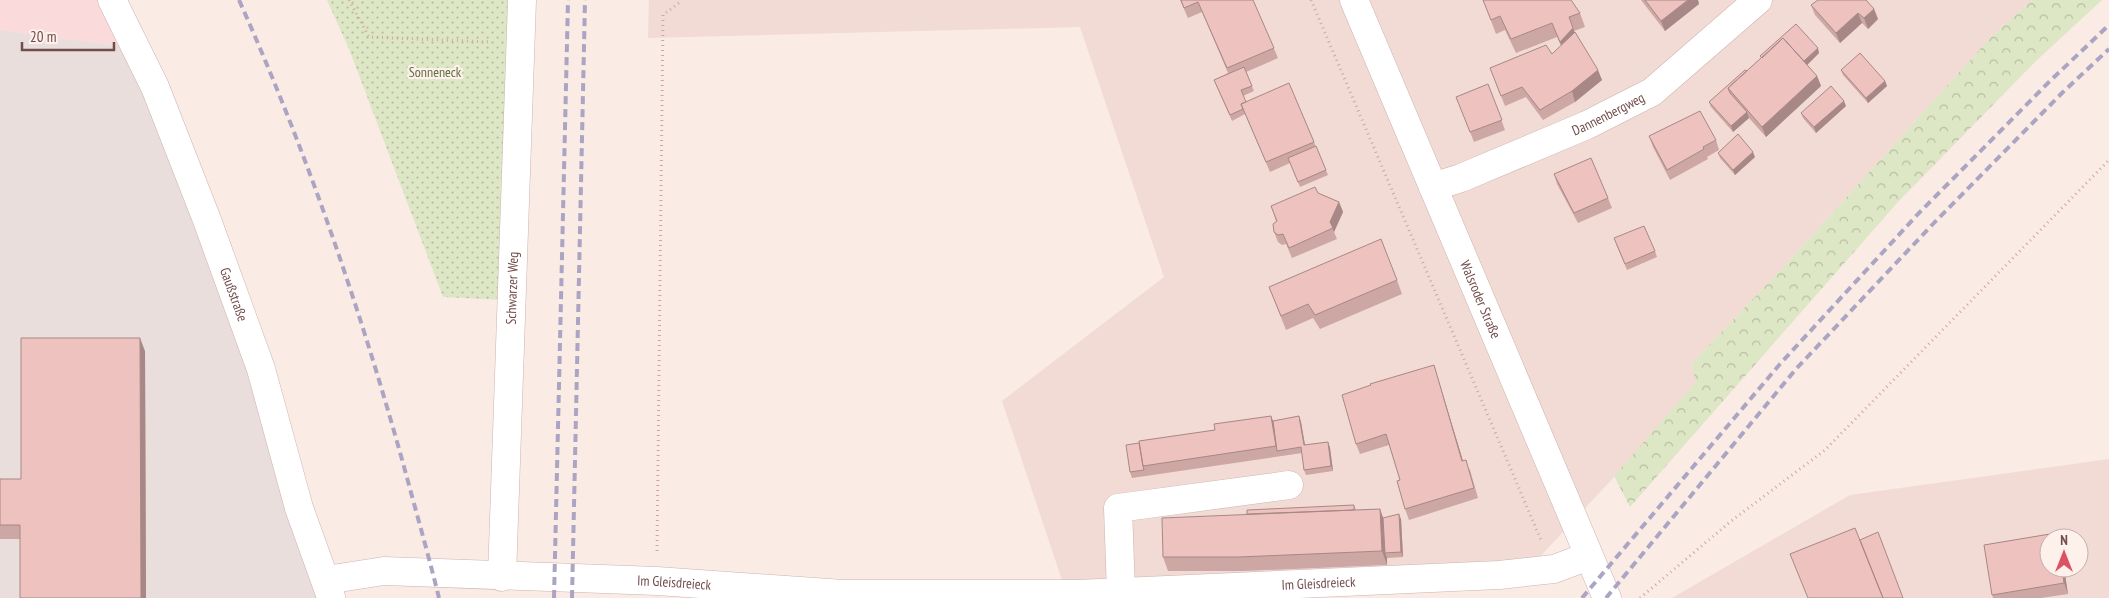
<svg xmlns="http://www.w3.org/2000/svg" width="2109" height="598" font-family="'PT Sans Narrow',sans-serif">
  <defs>
    <pattern id="green-dots" width="8" height="8" patternUnits="userSpaceOnUse" patternTransform="scale(1.25)"><rect width="8" height="8" fill="#dee7c5"/><path d="M2 2h.1M6 6h.1" fill="none" stroke="#b8bda2" stroke-width="1.8" stroke-linecap="round"/></pattern>
    <pattern id="forest-crowns" width="20" height="18" patternUnits="userSpaceOnUse" patternTransform="scale(1.25)"><rect width="20" height="18" fill="#dee7c5"/><path d="M2 6a3 3 0 1 1 6 0M12 15a3 3 0 1 1 6 0" fill="none" stroke="#b8bda2"/></pattern>
  </defs>
  <rect width="100%" height="100%" fill="#faebe5"/>
  <path fill="#f1dbd4" fill-rule="evenodd" d="M 649,0 L 2032,0 L 1990,38 L 1789,261 L 1691,364 L 1697,381 L 1629,461 L 1535,562 L 1064,586 L 1002,401 L 1164,277 L 1080,27 L 648,38 Z
    M 2109,459 L 2109,598 L 1672,598 L 1850,495 ZM 2049,538 L 2079,538 L 2079,568 L 2049,568 Z"/>
  <path fill="#fadadb" d="M 0,0 L 108,0 L 126,47 L 0,30 Z"/>
  <path fill="#e9dedc" d="M 0,30 L 126,47 L 249,371 L 317,598 L 0,598 Z"/>
  <path fill="url(#green-dots)" d="M 327,0 L 509,0 L 503,300 L 443,297 L 349,49 Z"/>
  <path fill="url(#forest-crowns)" d="M 2032,0 L 2102,0 L 2035,62 L 1898,202 L 1630,507 L 1614,476 L 1696,382 L 1691,364 L 1789,261 L 1990,38 Z"/>
  <g fill="none" stroke-linecap="round" stroke-linejoin="round">
    <g stroke="#cdb3af" stroke-width="29">
      <g id="minor">
        <path id="s1" d="M 112,0 L 155,87 L 207,220 L 261,369 L 299,508 L 331,597"/>
        <path id="s2" d="M 1354,0 L 1607,598"/>
        <path id="s3" d="M 1433,187 L 1461,178 L 1587,125 L 1652,92 L 1758,0"/>
        <path id="s4" d="M 502,577 L 522,0"/>
        <path id="s5" d="M 326,580 L 384,571 L 657,581 L 843,594 L 1078,594 L 1499,575 L 1554,569 L 1589,556"/>
        <path d="M 1121,592 L 1118,508 L 1289,485"/>
      </g>
    </g>
    <path stroke="#d2a5a2" stroke-width="3" stroke-dasharray="1 4" stroke-linecap="butt" d="M 349,0 L 369,37 L 491,42
      M 1311,0 L 1541,540
      M 657,551 L 663,15 L 680,2
      M 1640,598 L 1730,522 L 1825,450 L 2109,160"/>
    <use href="#minor" stroke="#fff" stroke-width="28"/>
    <path stroke="#aba5c3" stroke-width="4" stroke-dasharray="8 5" stroke-linecap="butt" d="M 239,0 C 306,150 359,305 403,463 C 415,508 428,553 439,598
      M 554,598 L 568,0
      M 572,598 L 585,0
      M 1582,598 L 1780,364 L 1918,214 L 2050,81 L 2109,25
      M 1606,598 L 1796,369 L 1932,225 L 2063,92 L 2109,49"/>
  </g>
  <path fill="#cda7a4" d="M 1180,0 L 1253,0 L 1278,58 L 1246,72 L 1254,91 L 1243,96 L 1246,102 L 1314,142 L 1328,175 L 1300,187 L 1290,163 L 1270,172 L 1245,114 L 1232,121 L 1216,85 L 1214,80 L 1228,73 L 1202,12 L 1188,18 Z
    M 1483,0 L 1580,13 L 1585,27 L 1574,31 L 1602,80 L 1575,102 L 1543,120 L 1526,97 L 1505,106 L 1490,68 L 1552,54 L 1561,46 L 1557,37 L 1516,53 L 1505,30 L 1496,34 Z
    M 1641,0 L 1698,0 L 1699,4 L 1665,31 Z
    M 1811,5 L 1874,9 L 1878,19 L 1868,29 L 1862,23 L 1840,43 L 1815,15 Z
    M 1819,53 L 1807,65 L 1817,76 L 1821,86 L 1766,137 L 1749,118 L 1733,132 L 1711,107 L 1709,102 L 1747,71 L 1761,58 L 1760,56 Z
    M 1841,70 L 1885,81 L 1887,86 L 1868,103 L 1843,75 Z
    M 1488,84 L 1505,130 L 1474,142 L 1456,97 Z
    M 1846,106 L 1816,133 L 1803,118 L 1801,113 Z
    M 1649,136 L 1716,140 L 1719,150 L 1707,157 L 1708,159 L 1670,180 L 1653,147 Z
    M 1718,153 L 1755,157 L 1735,175 L 1720,158 Z
    M 1554,174 L 1608,198 L 1612,208 L 1578,223 L 1557,184 Z
    M 1318,193 L 1339,202 L 1343,212 L 1334,232 L 1337,239 L 1292,258 L 1286,244 L 1282,245 L 1278,242 L 1274,232 L 1276,221 L 1271,206 Z
    M 1616,244 L 1655,251 L 1657,257 L 1627,270 Z
    M 1397,280 L 1402,294 L 1320,329 L 1313,318 L 1286,330 L 1269,287 Z
    M 145,351 L 146,598 L 20,598 L 20,539 L 0,539 L 0,479 L 21,479 Z
    M 1434,365 L 1463,461 L 1470,470 L 1478,498 L 1409,520 L 1405,509 L 1400,480 L 1389,445 L 1360,454 L 1356,444 Z
    M 1271,416 L 1273,421 L 1299,416 L 1301,422 L 1305,445 L 1328,442 L 1330,448 L 1333,471 L 1306,475 L 1304,470 L 1302,453 L 1132,478 L 1130,472 L 1139,443 L 1215,430 Z
    M 1354,505 L 1356,510 L 1380,509 L 1383,518 L 1401,519 L 1403,557 L 1387,558 L 1387,565 L 1244,571 L 1168,571 L 1163,557 L 1247,514 Z
    M 2056,533 L 2058,538 L 2049,538 L 2049,568 L 2064,568 L 2068,594 L 2041,598 L 1993,598 L 1984,545 Z"/>
  <path fill="#a78886" d="M 1688,0 L 1698,0 L 1699,4 L 1665,31 L 1661,21 Z
    M 1874,9 L 1878,19 L 1868,29 L 1864,18 Z
    M 1858,13 L 1862,23 L 1840,43 L 1836,33 Z
    M 1573,28 L 1578,42 L 1565,56 L 1560,42 Z
    M 1818,48 L 1819,53 L 1804,68 L 1802,63 Z
    M 1598,70 L 1602,80 L 1575,102 L 1572,91 Z
    M 1817,76 L 1821,86 L 1766,137 L 1762,127 Z
    M 1885,81 L 1887,86 L 1868,103 L 1866,98 Z
    M 1844,101 L 1846,106 L 1816,133 L 1814,127 Z
    M 1747,112 L 1749,118 L 1733,132 L 1731,126 Z
    M 1753,152 L 1755,157 L 1735,175 L 1733,170 Z
    M 1339,202 L 1343,212 L 1334,232 L 1330,222 Z
    M 140,338 L 145,351 L 146,598 L 141,598 Z
    M 1434,365 L 1437,375 L 1466,471 L 1462,461 Z
    M 1271,416 L 1275,426 L 1277,451 L 1276,446 Z
    M 1299,416 L 1301,422 L 1306,451 L 1304,445 Z
    M 1328,442 L 1330,448 L 1333,471 L 1331,466 Z
    M 1380,509 L 1385,523 L 1385,553 L 1387,558 L 1387,565 L 1382,551 Z
    M 1399,514 L 1401,519 L 1403,557 L 1401,552 Z
    M 2062,568 L 2064,568 L 2068,594 L 2064,583 Z"/>
  <path fill="#eec2bf" stroke="#a78886" d="M 1181,0 L 1253,0 L 1274,48 L 1227,68 L 1198,2 L 1184,8 Z
    M 1483,0 L 1571,0 L 1580,13 L 1569,17 L 1573,28 L 1560,42 L 1552,23 L 1511,39 L 1500,16 L 1491,20 Z
    M 1645,0 L 1688,0 L 1661,21 Z
    M 1818,0 L 1866,0 L 1874,9 L 1864,18 L 1858,13 L 1836,33 L 1811,5 Z
    M 1796,24 L 1818,48 L 1804,61 L 1783,38 L 1762,58 L 1760,56 Z
    M 1575,32 L 1598,70 L 1572,91 L 1540,110 L 1522,87 L 1501,96 L 1490,68 L 1546,45 L 1552,54 Z
    M 1783,38 L 1817,76 L 1762,127 L 1728,88 Z
    M 1860,53 L 1885,81 L 1866,98 L 1841,70 Z
    M 1244,67 L 1252,86 L 1241,90 L 1246,102 L 1241,104 L 1243,109 L 1230,115 L 1214,80 Z
    M 1745,70 L 1747,71 L 1728,88 L 1730,93 L 1747,112 L 1731,126 L 1709,102 Z
    M 1289,83 L 1314,142 L 1266,162 L 1241,104 Z
    M 1488,84 L 1502,120 L 1470,132 L 1456,97 Z
    M 1831,86 L 1844,101 L 1814,127 L 1801,113 Z
    M 1700,111 L 1716,140 L 1703,147 L 1704,149 L 1667,170 L 1649,136 Z
    M 1738,134 L 1753,152 L 1733,170 L 1718,153 Z
    M 1316,146 L 1326,170 L 1298,182 L 1288,158 Z
    M 1591,158 L 1608,198 L 1574,213 L 1554,174 Z
    M 1315,187 L 1318,193 L 1339,202 L 1330,222 L 1333,228 L 1289,248 L 1283,234 L 1278,235 L 1274,232 L 1273,224 L 1277,221 L 1271,206 Z
    M 1644,226 L 1655,251 L 1625,264 L 1614,238 Z
    M 1381,239 L 1397,280 L 1315,315 L 1308,304 L 1281,316 L 1269,287 Z
    M 21,338 L 140,338 L 141,598 L 20,598 L 20,525 L 0,525 L 0,479 L 21,479 Z
    M 1434,365 L 1462,461 L 1466,460 L 1474,488 L 1405,509 L 1397,481 L 1400,480 L 1386,434 L 1356,444 L 1342,395 L 1371,385 L 1370,384 Z
    M 1271,416 L 1276,446 L 1143,466 L 1139,441 L 1215,430 L 1214,424 Z
    M 1299,416 L 1304,445 L 1328,442 L 1331,466 L 1304,470 L 1301,447 L 1277,451 L 1273,421 Z
    M 1139,443 L 1143,466 L 1144,470 L 1130,472 L 1126,445 Z
    M 1354,505 L 1354,510 L 1247,514 L 1247,510 Z
    M 1380,509 L 1382,551 L 1239,557 L 1163,557 L 1162,518 Z
    M 1399,514 L 1401,552 L 1385,553 L 1383,518 Z
    M 1855,528 L 1883,598 L 1808,598 L 1790,554 Z
    M 1878,532 L 1903,598 L 1883,598 L 1860,540 Z
    M 2056,533 L 2057,538 L 2049,538 L 2049,568 L 2062,568 L 2064,583 L 1992,595 L 1984,545 Z"/>
  <g text-anchor="middle" dominant-baseline="central" stroke-width="4.5" stroke-linejoin="round" paint-order="stroke">
    <g font-size="14" fill="#5f7142" stroke="#fef0eb">
      <text x="435" y="72">Sonneneck</text>
    </g>
    <g font-size="14" fill="#714d4c" stroke="#fef0eb">
      <text stroke="none"><textPath href="#s3" startOffset="190">Dannenbergweg</textPath></text>
      <text stroke="none"><textPath href="#s4" startOffset="289">Schwarzer Weg</textPath></text>
      <text stroke="none"><textPath href="#s1" startOffset="319">Gaußstraße</textPath></text>
      <text stroke="none"><textPath href="#s2" startOffset="325">Walsroder Straße</textPath></text>
      <text stroke="none"><textPath href="#s5" startOffset="349">Im Gleisdreieck</textPath></text>
      <text stroke="none"><textPath href="#s5" startOffset="994">Im Gleisdreieck</textPath></text>
    </g>
  </g>
  <g transform="translate(2064 553)"><circle r="24" fill="#fef0eb" stroke="#c6afab"/>
  <path d="M0-4L9 19L0 12L-9 19Z" fill="#db5362"/>
  <text y="-8" font-size="14" font-weight="bold" text-anchor="middle" fill="#714d4c">N</text>
  </g>
  <path d="M22 42v8h92v-8" fill="none" stroke="#714d4c" stroke-width="2.5"/>
  <text x="30" y="42" font-size="15" fill="#714d4c" stroke="#fef0eb" stroke-width="4" paint-order="stroke">20 m</text>
</svg>
